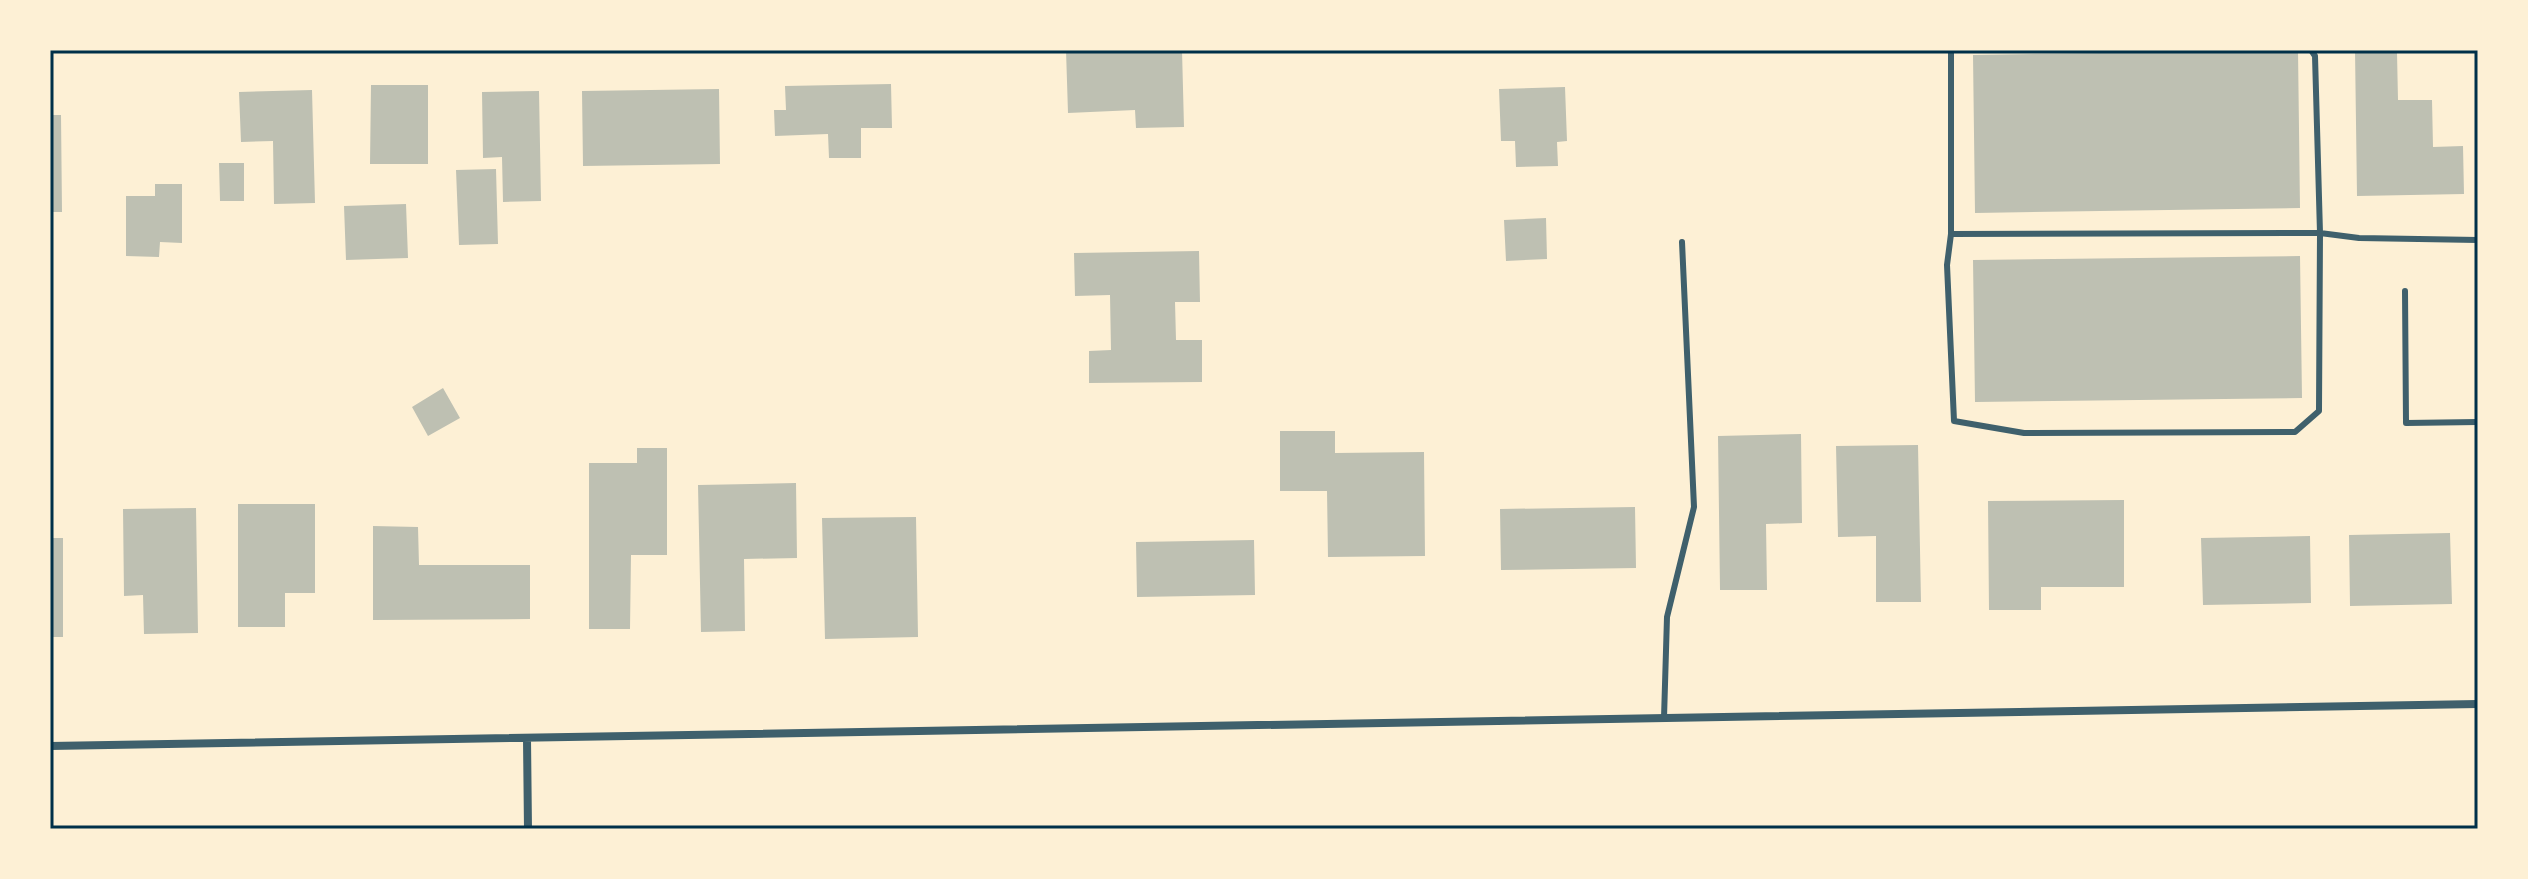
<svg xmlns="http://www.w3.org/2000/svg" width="2528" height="879" font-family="'Open Sans',sans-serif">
  <rect width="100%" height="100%" fill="#fdf0d5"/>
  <path fill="#bec0b2" d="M 1066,50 L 1182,50 L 1184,127 L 1136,128 L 1135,110 L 1068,113 Z
    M 2298,50 L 2300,208 L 1975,213 L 1973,55 Z
    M 2355,50 L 2388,50 L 2388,53 L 2397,53 L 2398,100 L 2432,100 L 2433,147 L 2463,146 L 2464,194 L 2357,196 Z
    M 891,84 L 892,128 L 861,128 L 861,158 L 829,158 L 828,134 L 775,136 L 774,110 L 786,110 L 785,86 Z
    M 371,85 L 428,85 L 428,164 L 370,164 Z
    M 1565,87 L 1567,141 L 1557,142 L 1558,166 L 1516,167 L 1515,141 L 1501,141 L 1499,89 Z
    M 719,89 L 720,164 L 583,166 L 582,91 Z
    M 312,90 L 315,203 L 274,204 L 273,141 L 241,142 L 239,92 Z
    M 539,91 L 541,201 L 503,202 L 502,157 L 483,158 L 482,92 Z
    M 50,115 L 61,115 L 62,212 L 50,212 Z
    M 219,163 L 244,163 L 244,201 L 220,201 Z
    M 496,169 L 498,244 L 459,245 L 456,170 Z
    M 155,184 L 182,184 L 182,243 L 160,242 L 159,257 L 126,256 L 126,196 L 155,196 Z
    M 406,204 L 408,258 L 346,260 L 344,206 Z
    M 1546,218 L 1547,259 L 1506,261 L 1504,220 Z
    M 1199,251 L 1200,302 L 1175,302 L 1176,340 L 1202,340 L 1202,382 L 1089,383 L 1089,351 L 1111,350 L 1110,295 L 1075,296 L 1074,253 Z
    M 2300,256 L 2302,398 L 1975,402 L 1973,260 Z
    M 443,388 L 460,418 L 428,436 L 412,407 Z
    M 1280,431 L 1335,431 L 1335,453 L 1424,452 L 1425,556 L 1328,557 L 1327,491 L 1280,491 Z
    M 1801,434 L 1802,523 L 1766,524 L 1767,590 L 1720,590 L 1718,436 Z
    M 1918,445 L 1921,602 L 1876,602 L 1876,536 L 1838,537 L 1836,446 Z
    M 637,448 L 667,448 L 667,555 L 631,555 L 630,629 L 589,629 L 589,463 L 637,463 Z
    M 796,483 L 797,558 L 744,559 L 745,631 L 701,632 L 698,485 Z
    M 2124,500 L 2124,587 L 2041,587 L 2041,610 L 1989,610 L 1988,501 Z
    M 238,504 L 315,504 L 315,593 L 285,593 L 285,627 L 238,627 Z
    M 1635,507 L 1636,568 L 1501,570 L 1500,509 Z
    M 196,508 L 198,633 L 144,634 L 143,595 L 124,596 L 123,509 Z
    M 916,517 L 918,637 L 825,639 L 822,518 Z
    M 373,526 L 418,527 L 419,565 L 530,565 L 530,619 L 373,620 Z
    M 2450,533 L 2452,604 L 2350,606 L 2349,535 Z
    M 2310,536 L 2311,603 L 2203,605 L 2201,538 Z
    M 50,538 L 63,538 L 63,637 L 50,637 Z
    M 1254,540 L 1255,595 L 1137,597 L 1136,542 Z"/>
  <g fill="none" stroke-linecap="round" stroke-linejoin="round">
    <path stroke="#3f606c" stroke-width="6" d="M 1951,50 L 1951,234 L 1947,265 L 1954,421 L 2024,433 L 2295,432 L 2319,411 L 2320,233 L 2315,56 L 2311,50
      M 1951,234 L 2320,233 L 2359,238 L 2478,240
      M 2405,291 L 2406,423 L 2478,422
      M 1664,718 L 1667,617 L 1694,507 L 1682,242"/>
    <path stroke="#3f606c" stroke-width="8" d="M 527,739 L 528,829
      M 50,746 L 2478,704"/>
  </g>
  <rect width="2528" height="879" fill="none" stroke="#fdf0d5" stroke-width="104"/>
  <rect x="52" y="52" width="2424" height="775" fill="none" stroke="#003049" stroke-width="3"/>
</svg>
